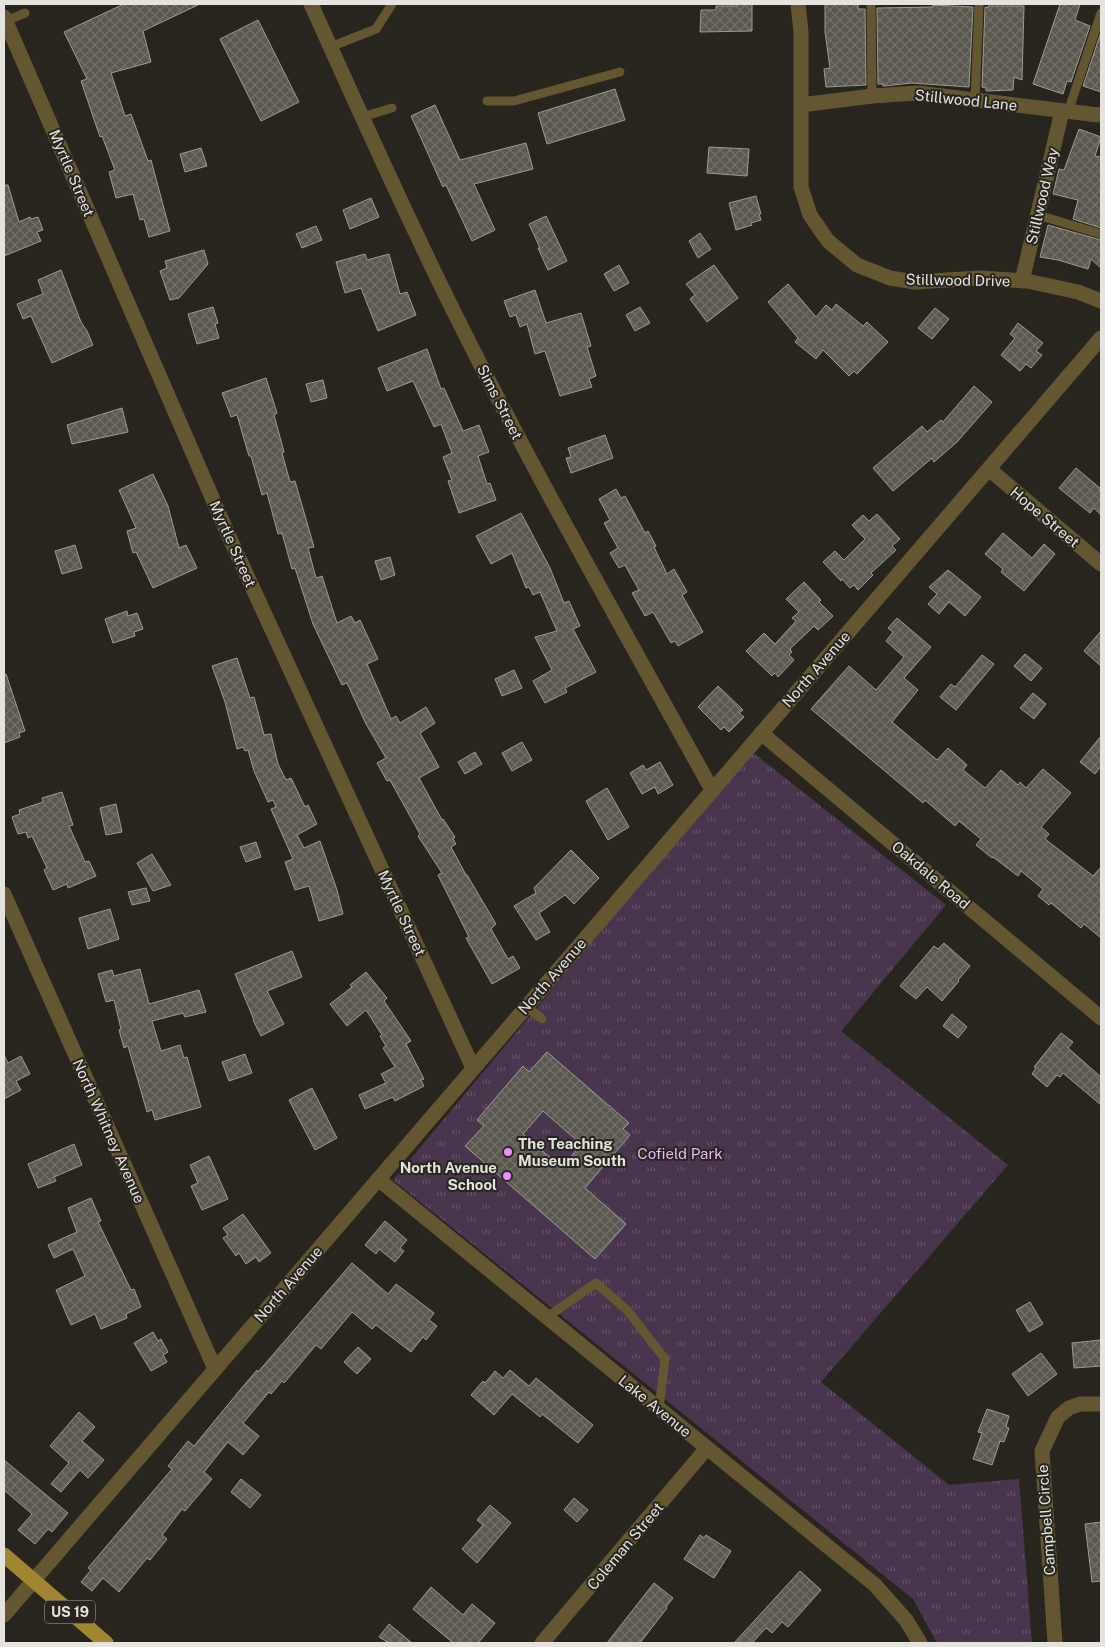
<svg xmlns="http://www.w3.org/2000/svg" width="1105" height="1647" font-family="'Public Sans',sans-serif">
  <defs>
    <pattern id="park-tufts" width="24" height="20" patternUnits="userSpaceOnUse" patternTransform="scale(1.25)"><rect width="24" height="20" fill="#49354e"/><path d="M3 7l-1-3M5 7V3M7 7l1-3M15 17l-1-3M17 17v-4M19 17l1-3" fill="none" stroke="#635267"/></pattern>
    <pattern id="building-cross-hatch" width="8" height="8" patternUnits="userSpaceOnUse" patternTransform="scale(1.25)"><rect width="8" height="8" fill="#5b5850"/><path d="M0 0l8 8M0 8l8-8" fill="none" stroke="#727069"/></pattern>
  </defs>
  <rect width="100%" height="100%" fill="#28251e"/>
  <path fill="url(#park-tufts)" d="M 751,751 L 946,905 L 841,1031 L 1008,1165 L 821,1382 L 949,1485 L 1019,1479 L 1032,1643 L 937,1643 L 913,1599 L 393,1180 Z"/>
  <path fill="url(#building-cross-hatch)" stroke="#9e9b92" fill-rule="evenodd" d="M 124,4 L 200,4 L 143,31 L 151,62 L 111,73 L 125,116 L 131,114 L 148,161 L 151,160 L 170,231 L 149,237 L 144,219 L 140,220 L 133,194 L 116,198 L 109,172 L 115,170 L 102,136 L 100,137 L 81,81 L 87,79 L 64,32 Z
    M 737,4 L 752,4 L 752,31 L 700,32 L 701,10 L 716,10 L 716,6 L 737,6 Z
    M 825,4 L 858,4 L 858,9 L 865,9 L 866,85 L 826,87 L 824,69 L 830,68 L 825,32 Z
    M 1060,4 L 1080,4 L 1075,20 L 1090,26 L 1071,82 L 1067,81 L 1063,94 L 1033,84 Z
    M 933,5 L 973,7 L 969,87 L 911,83 L 885,86 L 883,86 L 883,84 L 878,84 L 877,8 L 933,7 Z
    M 988,6 L 1024,6 L 1022,80 L 1014,77 L 1013,90 L 986,91 L 986,88 L 982,87 L 985,7 L 988,8 Z
    M 258,20 L 299,102 L 261,121 L 220,39 Z
    M 1101,32 L 1101,92 L 1083,86 Z
    M 615,89 L 625,120 L 547,144 L 538,113 Z
    M 435,105 L 460,160 L 526,143 L 533,169 L 474,184 L 495,230 L 472,241 L 446,185 L 443,187 L 411,116 Z
    M 1079,129 L 1101,137 L 1095,156 L 1101,157 L 1101,228 L 1073,219 L 1078,200 L 1053,194 L 1059,169 L 1064,170 Z
    M 709,147 L 749,149 L 747,176 L 707,173 Z
    M 201,148 L 207,166 L 185,172 L 180,154 Z
    M 4,185 L 8,185 L 19,222 L 30,217 L 31,219 L 38,217 L 43,230 L 37,232 L 41,241 L 4,256 Z
    M 756,196 L 761,214 L 759,214 L 761,220 L 751,223 L 752,225 L 736,230 L 729,203 Z
    M 371,198 L 379,217 L 350,229 L 343,210 Z
    M 546,216 L 567,261 L 548,270 L 538,248 L 540,248 L 529,224 Z
    M 1048,225 L 1101,240 L 1101,268 L 1091,259 L 1088,269 L 1058,260 L 1040,257 Z
    M 316,226 L 322,240 L 302,248 L 296,234 Z
    M 700,233 L 711,249 L 698,258 L 689,241 Z
    M 204,250 L 208,264 L 179,298 L 170,300 L 160,271 L 167,268 L 165,261 Z
    M 365,254 L 367,260 L 389,254 L 400,294 L 407,292 L 416,315 L 378,331 L 361,288 L 345,293 L 336,262 Z
    M 619,265 L 629,283 L 614,291 L 604,274 Z
    M 714,265 L 738,298 L 707,322 L 690,299 L 695,295 L 686,284 Z
    M 61,270 L 81,322 L 87,331 L 93,345 L 52,363 L 31,316 L 23,319 L 17,304 L 43,294 L 38,280 Z
    M 788,284 L 816,317 L 826,305 L 832,310 L 836,304 L 863,326 L 867,322 L 888,342 L 857,374 L 854,371 L 849,376 L 823,350 L 816,359 L 795,342 L 798,338 L 768,302 Z
    M 535,290 L 546,323 L 581,313 L 591,346 L 587,347 L 596,376 L 589,379 L 592,387 L 560,396 L 545,351 L 535,354 L 527,324 L 520,327 L 516,315 L 510,317 L 504,301 Z
    M 213,307 L 218,323 L 215,324 L 219,338 L 197,344 L 188,314 Z
    M 640,307 L 650,323 L 635,331 L 626,315 Z
    M 935,308 L 949,319 L 932,339 L 918,328 Z
    M 1018,323 L 1043,343 L 1036,351 L 1042,355 L 1031,368 L 1026,364 L 1020,371 L 1001,355 L 1015,338 L 1010,334 Z
    M 427,349 L 441,389 L 444,388 L 463,431 L 479,425 L 489,452 L 478,456 L 487,484 L 490,483 L 496,500 L 459,513 L 448,481 L 452,480 L 443,457 L 452,453 L 441,424 L 434,427 L 413,381 L 387,391 L 378,368 Z
    M 266,378 L 277,413 L 274,415 L 284,452 L 282,453 L 290,482 L 295,481 L 314,547 L 308,548 L 316,578 L 322,576 L 337,623 L 351,616 L 355,623 L 360,620 L 378,659 L 367,664 L 391,719 L 396,716 L 400,723 L 426,707 L 435,723 L 420,733 L 439,767 L 419,778 L 442,820 L 443,819 L 455,837 L 453,839 L 456,844 L 451,847 L 466,875 L 467,875 L 496,924 L 491,929 L 508,959 L 513,956 L 520,968 L 492,984 L 466,938 L 469,937 L 438,875 L 442,873 L 418,836 L 420,834 L 390,780 L 387,781 L 377,763 L 386,758 L 366,724 L 347,683 L 342,685 L 313,624 L 295,568 L 292,569 L 282,533 L 278,534 L 267,493 L 262,495 L 251,456 L 249,456 L 237,415 L 231,417 L 222,393 Z
    M 323,380 L 327,398 L 311,402 L 306,384 Z
    M 974,386 L 992,402 L 957,442 L 934,462 L 932,458 L 893,491 L 873,468 L 922,426 L 927,432 L 941,420 L 943,422 Z
    M 122,408 L 128,432 L 72,444 L 67,425 Z
    M 605,435 L 613,458 L 571,473 L 566,458 L 571,457 L 568,448 Z
    M 1076,468 L 1101,489 L 1101,515 L 1094,508 L 1090,513 L 1059,488 Z
    M 153,474 L 168,506 L 179,548 L 186,545 L 197,568 L 153,588 L 136,552 L 133,553 L 127,531 L 136,528 L 119,490 Z
    M 616,489 L 621,498 L 625,496 L 645,533 L 648,531 L 656,546 L 654,547 L 667,574 L 674,569 L 687,592 L 682,595 L 703,632 L 678,646 L 675,641 L 671,643 L 653,612 L 645,616 L 632,593 L 639,590 L 625,565 L 619,568 L 610,553 L 618,548 L 604,523 L 610,520 L 599,499 Z
    M 521,513 L 550,568 L 564,603 L 569,601 L 580,626 L 573,629 L 596,672 L 565,688 L 567,692 L 545,703 L 533,681 L 552,670 L 535,637 L 557,631 L 540,592 L 533,595 L 529,587 L 526,588 L 512,553 L 491,564 L 476,536 Z
    M 877,514 L 900,539 L 892,546 L 896,550 L 871,573 L 873,575 L 858,590 L 854,585 L 850,588 L 842,579 L 841,581 L 823,562 L 835,551 L 844,560 L 865,539 L 852,525 L 863,515 L 869,521 Z
    M 1003,533 L 1032,558 L 1044,544 L 1055,554 L 1024,591 L 1001,572 L 1003,569 L 985,554 Z
    M 75,545 L 82,568 L 62,574 L 55,551 Z
    M 390,557 L 395,575 L 381,580 L 375,561 Z
    M 948,570 L 981,597 L 965,616 L 949,602 L 939,614 L 928,604 L 937,594 L 929,587 Z
    M 804,582 L 821,600 L 819,602 L 833,616 L 818,630 L 814,626 L 790,649 L 792,652 L 789,655 L 794,660 L 778,677 L 775,673 L 772,676 L 746,651 L 764,633 L 775,644 L 796,621 L 792,618 L 799,612 L 786,599 Z
    M 127,611 L 128,616 L 137,613 L 143,629 L 134,632 L 135,636 L 113,643 L 105,619 Z
    M 897,618 L 931,647 L 904,678 L 918,690 L 892,722 L 937,760 L 948,748 L 967,765 L 963,770 L 985,788 L 1001,770 L 1018,785 L 1020,782 L 1026,788 L 1043,769 L 1071,793 L 1041,827 L 1049,834 L 1045,839 L 1093,876 L 1101,867 L 1101,938 L 1084,924 L 1081,928 L 1051,903 L 1049,905 L 1038,896 L 1043,889 L 1021,871 L 1018,876 L 993,857 L 992,858 L 976,845 L 981,839 L 959,821 L 955,826 L 925,800 L 923,803 L 811,709 L 849,666 L 876,690 L 904,657 L 886,641 L 893,632 L 888,628 Z
    M 1101,631 L 1101,666 L 1084,651 Z
    M 1025,654 L 1042,668 L 1031,681 L 1014,666 Z
    M 982,655 L 994,664 L 956,710 L 940,697 L 951,684 L 955,687 Z
    M 237,658 L 250,698 L 254,697 L 264,735 L 271,734 L 278,764 L 286,780 L 291,778 L 305,807 L 308,805 L 317,824 L 297,835 L 304,848 L 320,841 L 337,890 L 343,914 L 319,921 L 309,886 L 295,890 L 285,862 L 293,859 L 271,809 L 276,807 L 273,800 L 268,802 L 254,771 L 248,750 L 245,751 L 243,747 L 237,749 L 225,702 L 212,666 Z
    M 514,670 L 522,688 L 502,696 L 495,679 Z
    M 6,674 L 25,731 L 19,733 L 20,737 L 4,743 L 4,675 Z
    M 718,686 L 743,710 L 739,713 L 744,717 L 729,732 L 724,727 L 721,730 L 698,707 Z
    M 1033,693 L 1046,704 L 1034,719 L 1020,708 Z
    M 1101,736 L 1101,766 L 1095,774 L 1080,762 Z
    M 522,742 L 532,760 L 512,771 L 502,753 Z
    M 475,752 L 482,764 L 465,774 L 458,762 Z
    M 660,762 L 673,785 L 658,794 L 655,787 L 642,794 L 630,773 L 643,765 L 646,770 Z
    M 607,788 L 629,827 L 608,840 L 586,801 Z
    M 62,792 L 73,825 L 69,826 L 85,862 L 89,861 L 96,876 L 68,888 L 67,884 L 53,890 L 44,870 L 47,868 L 32,836 L 28,838 L 26,832 L 18,834 L 12,817 L 20,814 L 19,810 L 43,802 L 42,798 Z
    M 116,804 L 122,832 L 106,835 L 100,808 Z
    M 256,842 L 261,857 L 246,862 L 240,847 Z
    M 571,850 L 599,878 L 574,904 L 565,895 L 539,913 L 550,932 L 536,940 L 514,906 L 536,893 L 534,888 Z
    M 152,854 L 171,885 L 153,891 L 137,863 Z
    M 146,888 L 150,901 L 132,905 L 128,892 Z
    M 110,909 L 119,939 L 88,949 L 79,918 Z
    M 944,943 L 970,966 L 958,980 L 959,981 L 942,1001 L 927,987 L 916,999 L 900,986 L 934,946 L 938,949 Z
    M 292,951 L 302,977 L 267,991 L 284,1024 L 261,1036 L 253,1020 L 254,1020 L 235,974 Z
    M 140,969 L 149,1004 L 199,990 L 206,1012 L 185,1017 L 183,1013 L 152,1021 L 161,1051 L 180,1045 L 184,1058 L 187,1057 L 201,1107 L 155,1120 L 152,1110 L 147,1112 L 128,1046 L 124,1048 L 119,1030 L 121,1029 L 114,1000 L 106,1002 L 98,974 L 112,970 L 114,976 Z
    M 366,972 L 387,998 L 384,1001 L 411,1041 L 406,1044 L 424,1079 L 421,1080 L 424,1086 L 395,1101 L 393,1097 L 365,1109 L 359,1095 L 386,1083 L 381,1074 L 395,1067 L 383,1048 L 386,1046 L 380,1036 L 382,1035 L 366,1010 L 347,1026 L 330,1004 L 352,987 L 350,985 Z
    M 952,1014 L 967,1027 L 958,1038 L 943,1026 Z
    M 1061,1033 L 1073,1042 L 1068,1048 L 1101,1077 L 1101,1105 L 1063,1073 L 1060,1077 L 1057,1075 L 1047,1087 L 1032,1074 L 1036,1068 L 1034,1067 Z
    M 547,1052 L 629,1123 L 623,1129 L 630,1135 L 585,1188 L 626,1224 L 595,1259 L 465,1146 L 484,1126 L 477,1120 L 523,1066 L 529,1072 ZM 543,1111 L 581,1144 L 562,1168 L 523,1134 Z
    M 245,1054 L 252,1073 L 229,1081 L 222,1062 Z
    M 4,1055 L 8,1063 L 21,1056 L 30,1074 L 16,1081 L 21,1090 L 4,1099 Z
    M 312,1088 L 337,1138 L 315,1150 L 289,1100 Z
    M 74,1144 L 82,1165 L 54,1177 L 56,1181 L 38,1188 L 28,1164 Z
    M 209,1156 L 228,1199 L 202,1210 L 191,1186 L 198,1183 L 190,1165 Z
    M 91,1198 L 101,1221 L 98,1222 L 131,1290 L 134,1289 L 141,1307 L 126,1314 L 127,1318 L 101,1329 L 95,1314 L 71,1325 L 56,1290 L 85,1276 L 73,1249 L 54,1258 L 48,1245 L 77,1232 L 68,1208 Z
    M 243,1214 L 271,1253 L 259,1262 L 256,1257 L 246,1264 L 239,1253 L 236,1256 L 223,1238 L 228,1235 L 223,1228 Z
    M 385,1221 L 407,1240 L 400,1248 L 404,1251 L 395,1262 L 379,1249 L 376,1254 L 365,1245 Z
    M 352,1263 L 388,1294 L 396,1284 L 434,1313 L 429,1320 L 437,1326 L 426,1340 L 423,1337 L 411,1352 L 376,1325 L 372,1329 L 352,1312 L 321,1349 L 316,1345 L 284,1383 L 282,1381 L 271,1394 L 269,1392 L 243,1423 L 259,1436 L 243,1455 L 228,1442 L 204,1472 L 212,1479 L 185,1511 L 182,1509 L 162,1535 L 167,1539 L 150,1560 L 147,1558 L 119,1592 L 103,1578 L 92,1591 L 81,1582 L 91,1570 L 88,1568 L 172,1469 L 168,1466 L 188,1441 L 194,1446 L 240,1390 L 257,1370 L 258,1372 Z
    M 1030,1302 L 1043,1324 L 1029,1332 L 1016,1310 Z
    M 153,1332 L 158,1341 L 161,1339 L 168,1352 L 163,1355 L 167,1362 L 151,1371 L 134,1343 Z
    M 1101,1340 L 1101,1366 L 1074,1368 L 1072,1343 Z
    M 358,1347 L 371,1359 L 357,1374 L 344,1362 Z
    M 1041,1353 L 1057,1374 L 1028,1396 L 1012,1374 Z
    M 510,1370 L 529,1386 L 536,1378 L 593,1425 L 578,1443 L 542,1414 L 540,1417 L 512,1394 L 494,1415 L 471,1395 L 483,1381 L 485,1383 L 495,1371 L 503,1378 Z
    M 987,1409 L 1009,1416 L 1006,1427 L 1009,1428 L 1004,1442 L 1000,1441 L 992,1465 L 973,1459 L 982,1433 L 978,1432 Z
    M 79,1412 L 95,1427 L 82,1441 L 104,1460 L 88,1478 L 80,1470 L 61,1492 L 51,1484 L 69,1463 L 50,1446 Z
    M 4,1460 L 68,1513 L 52,1532 L 48,1529 L 35,1544 L 18,1530 L 32,1514 L 4,1490 Z
    M 241,1479 L 261,1495 L 250,1508 L 231,1492 Z
    M 574,1498 L 588,1510 L 577,1522 L 564,1510 Z
    M 490,1505 L 511,1523 L 477,1563 L 462,1549 L 483,1525 L 477,1520 Z
    M 1101,1522 L 1101,1581 L 1092,1582 L 1085,1524 Z
    M 700,1535 L 704,1538 L 706,1535 L 731,1551 L 714,1578 L 684,1559 Z
    M 800,1571 L 821,1590 L 788,1627 L 782,1622 L 772,1633 L 766,1628 L 752,1643 L 734,1643 Z
    M 654,1583 L 673,1598 L 666,1607 L 667,1608 L 640,1643 L 607,1643 Z
    M 431,1587 L 463,1615 L 472,1604 L 495,1623 L 478,1643 L 453,1643 L 413,1609 Z
    M 389,1624 L 412,1643 L 389,1643 L 379,1637 Z"/>
  <g fill="none" stroke-linecap="round" stroke-linejoin="round">
    <path stroke="#635631" stroke-width="9" d="M 871,4 L 872,96
      M 6,21 L 25,13
      M 330,47 L 376,29 L 392,4
      M 975,100 L 979,4
      M 487,101 L 514,101 L 620,72
      M 1068,112 L 1101,13
      M 362,117 L 392,108
      M 1038,215 L 1101,234
      M 526,1006 L 542,1019
      M 547,1317 L 596,1283 L 628,1311 L 665,1359 L 659,1409"/>
    <path stroke="#635631" stroke-width="15" d="M 311,4 C 358,108 404,212 455,314 C 535,475 625,632 712,790
      M 798,4 L 801,32 L 801,187 L 810,215 L 828,241 L 857,265 L 890,278 L 915,282 L 980,278 L 1027,281 L 1078,292 L 1101,301
      M 4,17 L 227,532 L 473,1068
      M 801,105 L 872,96 L 918,93 L 1098,115 L 1101,114
      M 1022,281 L 1062,111
      M 989,469 L 1101,564
      M 761,733 L 1101,1018
      M 4,894 L 215,1369
      M 378,1179 L 875,1585 L 906,1620 L 920,1643
      M 4,1615 L 1101,338
      M 542,1643 L 707,1448
      M 1055,1643 L 1042,1451 L 1058,1417 L 1069,1408 L 1080,1404 L 1101,1404"/>
    <path stroke="#a18530" stroke-width="15" d="M 4,1555 L 106,1643"/>
  </g>
  <g fill="#e88eff" stroke="#28251e" stroke-width="2">
    <circle cx="508" cy="1152" r="5"/>
    <circle cx="507" cy="1176" r="5"/>
  </g>
  <g text-anchor="middle" dominant-baseline="central" stroke-width="4" stroke-linejoin="round" paint-order="stroke">
    <rect fill="#28251e" stroke="#acaaa4" stroke-width="1" x="45" y="1600.5" width="50" height="23" rx="4"/>
    <g font-size="14" font-weight="bold" fill="#e4e3de">
      <text x="70" y="1612">US 19</text>
    </g>
    <g font-size="15" fill="#e4e3de" stroke="#28251e">
      <text transform="translate(966 100) rotate(6)">Stillwood Lane</text>
      <text transform="translate(72 173) rotate(67)">Myrtle Street</text>
      <text transform="translate(1042 196) rotate(-77)">Stillwood Way</text>
      <text transform="translate(958 280) rotate(1)">Stillwood Drive</text>
      <text transform="translate(500 402) rotate(63)">Sims Street</text>
      <text transform="translate(1045 517) rotate(40)">Hope Street</text>
      <text transform="translate(233 544) rotate(66)">Myrtle Street</text>
      <text transform="translate(816 669) rotate(-49)">North Avenue</text>
      <text transform="translate(931 875) rotate(40)">Oakdale Road</text>
      <text transform="translate(402 913) rotate(65)">Myrtle Street</text>
      <text transform="translate(552 976) rotate(-49)">North Avenue</text>
      <text transform="translate(109 1131) rotate(66)">North Whitney Avenue</text>
      <text transform="translate(288 1284) rotate(-49)">North Avenue</text>
      <text transform="translate(655 1406) rotate(39)">Lake Avenue</text>
      <text transform="translate(1046 1520) rotate(-94)">Campbell Circle</text>
      <text transform="translate(625 1546) rotate(-50)">Coleman Street</text>
    </g>
    <g font-size="15" font-weight="bold" fill="#e4e3de" stroke="#28251e" text-anchor="start">
      <text x="518" y="1143">The Teaching<tspan x="518" dy="17">Museum South</tspan></text>
      <text x="497" y="1167" text-anchor="end">North Avenue<tspan x="497" dy="17">School</tspan></text>
    </g>
    <g font-size="15" fill="#e9b9f5" stroke="#28251e">
      <text x="680" y="1153">Cofield Park</text>
    </g>
  </g>
  <rect width="1105" height="1647" fill="none" stroke="#e4e3de" stroke-width="10"/>
</svg>
